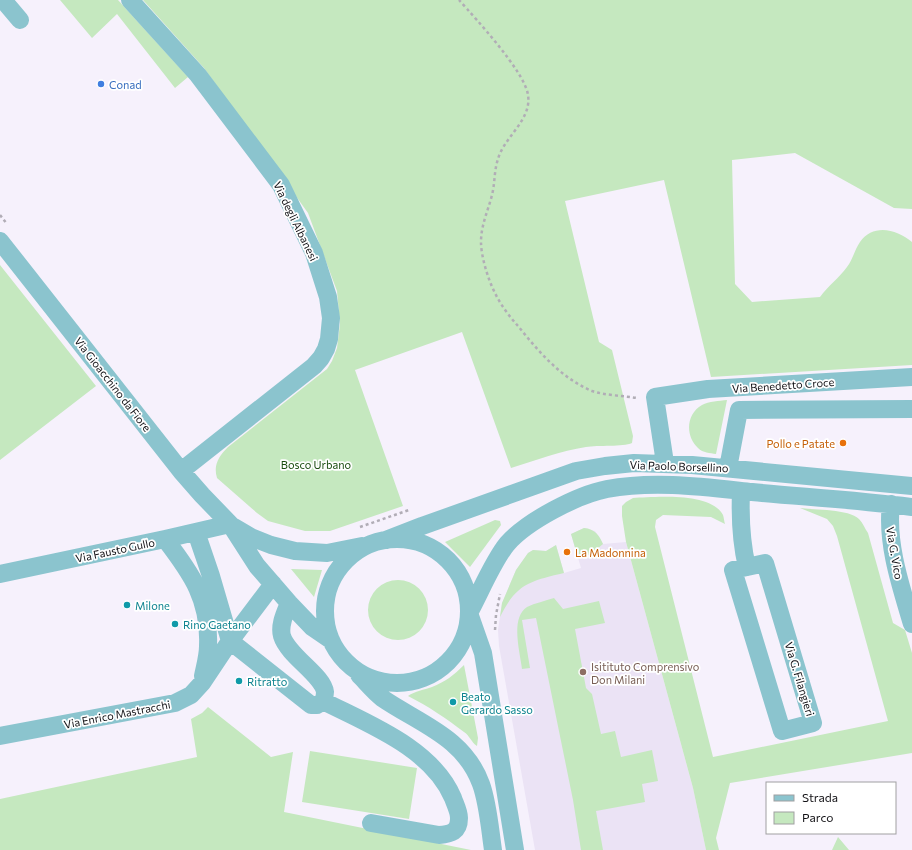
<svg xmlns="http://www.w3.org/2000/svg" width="912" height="850" font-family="Commissioner,sans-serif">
  <rect width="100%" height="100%" fill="#f6f1fc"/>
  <path fill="#ebe3f5" d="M 584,528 L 595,531 L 603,544 L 626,542 L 693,788 L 706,850 L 535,850 L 499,646 L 498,630 L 502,603 L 516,570 L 528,553 L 533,550 L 546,551 L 556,545 L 564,573 L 581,568 L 571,534 Z"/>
  <path fill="#c5e8bf" d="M 60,0 L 118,0 L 188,77 L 175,88 L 117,14 L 92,38 Z
    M 143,0 L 912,0 L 912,209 L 894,208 L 795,153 L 732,160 L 735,284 L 752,302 L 820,297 C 828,286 839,278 847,267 C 853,259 855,249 860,242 C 873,223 897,229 912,242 L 912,365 L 711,377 L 664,180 L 565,201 L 599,342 L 612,350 L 633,436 L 632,443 C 623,447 598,445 586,447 C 561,451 536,460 511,468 L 462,332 L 355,370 L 403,506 L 330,531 L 305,531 L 268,521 L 257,513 L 217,478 C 213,465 219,456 228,447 L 327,369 L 332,361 L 337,348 L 340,324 L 337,291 L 308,213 L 204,68 Z
    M 0,265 L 96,386 L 0,460 Z
    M 727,400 L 716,454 C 710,453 703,453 698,448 C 685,436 686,414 702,405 C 709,401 719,401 727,400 Z
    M 633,498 C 655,497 711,492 723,515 C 724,518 724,521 725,524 L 711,517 L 663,515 L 656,520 L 655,527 L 713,757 L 888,721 L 837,536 L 833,526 L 827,519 L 800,508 C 815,510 849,509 859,519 C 863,523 865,529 868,533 L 893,623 L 905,630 L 912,653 L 912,753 L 730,783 L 716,838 L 719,850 L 706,850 L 693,788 L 626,542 L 622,516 L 622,506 L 626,502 Z
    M 495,520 L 500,521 L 501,525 L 470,567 L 445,542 Z
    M 584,528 C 595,529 599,535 603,544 L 591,554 L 578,558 L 571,534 Z
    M 556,545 L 564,573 C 530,581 516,584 500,617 L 502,603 L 516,570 L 528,553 L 533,550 L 546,551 Z
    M 291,569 L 322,570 L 314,597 Z
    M368 610a30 30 0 1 1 60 0a30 30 0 1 1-60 0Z
    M 554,598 L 563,609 L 599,601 L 605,623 L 575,629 L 586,688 L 592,694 L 601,734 L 615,731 L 621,757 L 652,750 L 658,781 L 642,784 L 645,802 L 596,811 L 603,850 L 581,850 L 573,800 L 536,618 L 522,620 L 530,668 L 522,669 C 520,652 510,618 527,607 C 535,603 545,601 554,598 Z
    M 464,665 L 478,738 L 477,746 C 471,742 470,736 464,732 C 447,719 428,706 408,696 C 415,691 424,690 432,687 C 445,682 454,675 464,665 Z
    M 208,707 L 271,757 L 293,752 L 284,812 L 471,850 L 0,850 L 0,799 L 197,757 L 191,719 L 202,713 Z
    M 310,751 L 417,768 L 409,819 L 302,802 Z
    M 838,837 L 849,850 L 832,850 Z"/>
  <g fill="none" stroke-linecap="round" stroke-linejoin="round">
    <path stroke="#b1adb6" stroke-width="2.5" stroke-dasharray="3 3" stroke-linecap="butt" d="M 459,0 C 476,19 525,72 528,95 C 532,120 504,137 498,159 C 494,171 495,183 492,195 C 488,211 481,225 481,242 C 481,256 488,279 494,291 C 500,304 509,316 518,326 C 539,352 561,378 592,391 C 603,395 625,396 637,398
      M 0,215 L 7,224
      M 360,527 L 409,510
      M 495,630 L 496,615 L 500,594"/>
    <path stroke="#8bc4ce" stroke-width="18" d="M 3,0 L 20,20
      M 130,0 L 198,75 L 281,185 L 314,253 L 328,297 L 331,318 L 329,339 L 326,349 L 321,358 L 314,366 L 181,471
      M 0,241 L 181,471 L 202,495 L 230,524 L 257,566 L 289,603 L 312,627 L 331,640
      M 665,463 L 655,397 L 708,389 L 912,377
      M 728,468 L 739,410 L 912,409
      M 741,491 C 740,516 741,542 747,567
      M 891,504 C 886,543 901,587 912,624
      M 234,527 L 251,537 L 271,545 L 295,551 L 327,553 L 362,546
      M 196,532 L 211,576 L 230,641 L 311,705 L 317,705 L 323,701 C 324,699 325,695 325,692 C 323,675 288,656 282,636 C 279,625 285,613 289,603
      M 165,539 C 192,574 210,600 208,646 C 208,656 205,666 203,676
      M325 611a72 72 0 1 1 144 0a72 72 0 1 1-144 0Z
      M 386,540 L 422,526 L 576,471 L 605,466 L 634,463 L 692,465 L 912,486
      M 765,563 L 813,723 L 782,731 L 733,570 Z
      M 0,574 L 165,539 L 230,524
      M 359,675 C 366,682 374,692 382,698 C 420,724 464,737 481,784 C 488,803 490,830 493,850
      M 323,701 C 368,724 432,748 453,798 C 455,804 459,811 459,818 C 459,832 451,834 439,835 L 371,823
      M 0,736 L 175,703 L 191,695 L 202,683 L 230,641 L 273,584
      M 515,850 L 483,653 L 469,613 C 480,593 493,561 507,544 C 527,521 577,495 607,489 C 654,480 705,487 752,492 C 805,497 859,500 912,507"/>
  </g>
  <circle fill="#3f7fe0" stroke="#fff" stroke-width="1.5" cx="101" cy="84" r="4"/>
  <g fill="#e8710a" stroke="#fff" stroke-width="1.5">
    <circle cx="843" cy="443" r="4"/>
    <circle cx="567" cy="552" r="4"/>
  </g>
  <g fill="#0f9aa8" stroke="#fff" stroke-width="1.5">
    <circle cx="127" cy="605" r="4"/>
    <circle cx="175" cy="624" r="4"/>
    <circle cx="239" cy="681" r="4"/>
    <circle cx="453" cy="702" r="4"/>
  </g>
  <circle fill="#8d6e63" stroke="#fff" stroke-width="1.5" cx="583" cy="672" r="4"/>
  <g text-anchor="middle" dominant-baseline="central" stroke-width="3.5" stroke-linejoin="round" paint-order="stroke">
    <g font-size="11" fill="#366cbe" stroke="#fff" text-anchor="start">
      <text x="109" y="84">Conad</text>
    </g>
    <g font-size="11" fill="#121115" stroke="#fff">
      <text transform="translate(296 221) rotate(64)">Via degli Albanesi</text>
      <text transform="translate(113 384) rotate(52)">Via Gioacchino da Fiore</text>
      <text transform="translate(783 385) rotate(-4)">Via Benedetto Croce</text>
      <text transform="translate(679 466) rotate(2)">Via Paolo Borsellino</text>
      <text transform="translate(115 550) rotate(-12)">Via Fausto Gullo</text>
      <text transform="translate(895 553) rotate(80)">Via G. Vico</text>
      <text transform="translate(800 679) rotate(73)">Via G. Filangieri</text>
      <text transform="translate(117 714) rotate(-11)">Via Enrico Mastracchi</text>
    </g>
    <g font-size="11" fill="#c56008" stroke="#fff" text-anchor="end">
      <text x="835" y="443">Pollo e Patate</text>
      <text x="575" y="552" text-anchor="start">La Madonnina</text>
    </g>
    <g font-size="11" fill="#194c0f" stroke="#fff">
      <text x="316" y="464">Bosco Urbano</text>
    </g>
    <g font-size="11" fill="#0d838f" stroke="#fff" text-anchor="start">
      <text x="135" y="605">Milone</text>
      <text x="183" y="624">Rino Gaetano</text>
      <text x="247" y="681">Ritratto</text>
      <text x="461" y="696">Beato<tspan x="461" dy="13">Gerardo Sasso</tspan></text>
    </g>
    <g font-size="11" fill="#785e54" stroke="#fff" text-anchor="start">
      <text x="591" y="666">Isitituto Comprensivo<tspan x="591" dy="13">Don Milani</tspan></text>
    </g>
  </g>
  <rect x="766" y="782" width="130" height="52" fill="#ffffff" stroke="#a0a0a1"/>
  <rect x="774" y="795" width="20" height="6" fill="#8bc4ce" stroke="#a0a0a1"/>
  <text x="802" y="802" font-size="12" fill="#121115">Strada</text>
  <rect x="774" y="812" width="20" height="12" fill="#c5e8bf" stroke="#a0a0a1"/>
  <text x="802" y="822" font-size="12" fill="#121115">Parco</text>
</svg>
